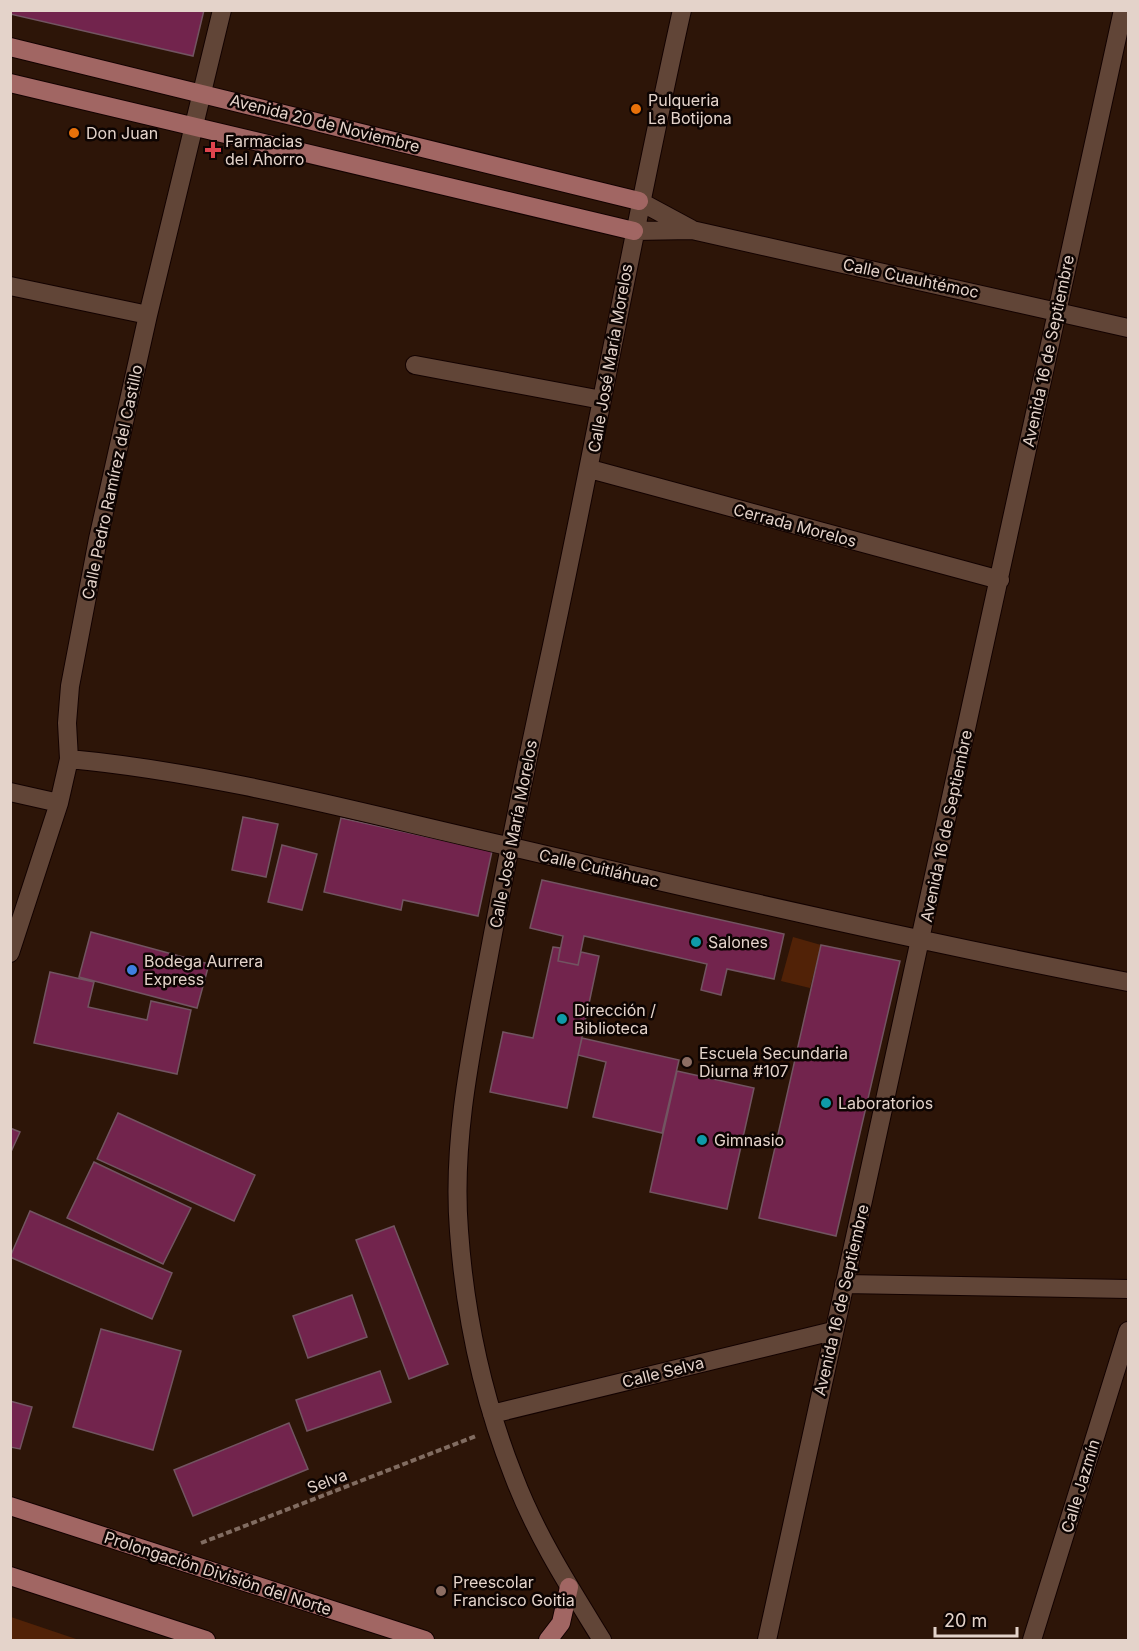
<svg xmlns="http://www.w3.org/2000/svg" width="1139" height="1651" font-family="Inter,sans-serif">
  <rect width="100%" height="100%" fill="#2d1508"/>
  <path fill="#512207" d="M 793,937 L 821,945 L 810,988 L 781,981 Z
    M 10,1617 L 11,1617 L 79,1640 L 11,1640 Z"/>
  <path fill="#72244d" stroke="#725461" stroke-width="1.5" d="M 10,10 L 204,10 L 193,56 L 10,14 Z
    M 243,817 L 278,824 L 266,877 L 232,870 Z
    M 341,818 L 492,851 L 478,916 L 403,900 L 401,910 L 324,892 Z
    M 282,845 L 317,854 L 302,910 L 268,902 Z
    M 542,880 L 784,934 L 774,979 L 727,969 L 721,995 L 701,990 L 707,964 L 584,936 L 578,965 L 558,961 L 563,936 L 530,928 Z
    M 91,932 L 209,964 L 197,1008 L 79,977 Z
    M 821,945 L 900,961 L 836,1236 L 759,1218 Z
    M 553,947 L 560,948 L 558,961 L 578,965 L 581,952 L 599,956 L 567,1108 L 490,1092 L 503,1032 L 533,1038 Z
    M 50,972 L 94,982 L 88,1007 L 147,1020 L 151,1001 L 191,1010 L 177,1074 L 34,1043 Z
    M 582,1038 L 679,1060 L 662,1133 L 593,1117 L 606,1062 L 578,1055 Z
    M 677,1071 L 754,1088 L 727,1209 L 650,1192 Z
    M 118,1113 L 255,1175 L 234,1221 L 97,1159 Z
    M 10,1128 L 20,1132 L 10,1154 Z
    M 94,1162 L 191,1208 L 163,1264 L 67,1218 Z
    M 30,1211 L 172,1273 L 152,1319 L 10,1257 Z
    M 394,1226 L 448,1364 L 409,1379 L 356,1240 Z
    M 352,1295 L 367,1337 L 308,1358 L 293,1316 Z
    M 101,1329 L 181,1351 L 153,1450 L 73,1427 Z
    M 380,1371 L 391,1402 L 307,1431 L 296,1400 Z
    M 10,1401 L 32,1407 L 20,1449 L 10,1447 Z
    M 289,1423 L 308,1469 L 193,1516 L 174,1470 Z"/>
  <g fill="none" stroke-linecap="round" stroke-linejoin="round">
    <g stroke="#130200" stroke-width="20">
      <path id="minor" d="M 639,201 L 691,229
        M 634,231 L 692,230 L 1128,328
        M 10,286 L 148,315
        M 415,365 L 602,400
        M 590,469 L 1000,580
        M 69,759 C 219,773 365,814 512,847 C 717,895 922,942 1128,982
        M 10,792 L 59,803
        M 10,953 L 59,803 L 69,759 L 67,723 L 70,686 L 98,539 L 148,315 L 222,10
        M 844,1284 L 1128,1289
        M 492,1414 L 833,1331
        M 602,1640 C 570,1588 536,1535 514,1477 C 483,1399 465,1315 459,1231 C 452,1144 470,1056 486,971 C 505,868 526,766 548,664 C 595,447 633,228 682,10
        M 767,1640 L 1123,10
        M 1032,1640 L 1128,1331"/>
    </g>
    <g stroke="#130200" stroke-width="20">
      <path id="major" d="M 10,47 L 639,201
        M 10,83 L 634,231
        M 10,1506 L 425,1640
        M 10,1576 L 206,1640
        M 548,1640 L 561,1623 L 569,1587"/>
    </g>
    <path stroke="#816c61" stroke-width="4" stroke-dasharray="6 3" stroke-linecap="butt" d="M 201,1543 L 476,1436"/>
    <use href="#minor" stroke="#614537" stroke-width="18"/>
    <use href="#major" stroke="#a16663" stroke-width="18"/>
  </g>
  <g fill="#e8710a" stroke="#0d0402" stroke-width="2">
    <circle cx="636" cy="109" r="6"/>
    <circle cx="74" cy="133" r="6"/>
  </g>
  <path fill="#e0444e" stroke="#0d0402" stroke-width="2" d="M210 141h6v6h6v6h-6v6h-6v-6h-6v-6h6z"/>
  <g fill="#0f9aa8" stroke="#0d0402" stroke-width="2">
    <circle cx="696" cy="942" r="6"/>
    <circle cx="562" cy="1019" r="6"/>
    <circle cx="826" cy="1103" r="6"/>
    <circle cx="702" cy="1140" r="6"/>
  </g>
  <circle fill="#3f7fe0" stroke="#0d0402" stroke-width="2" cx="132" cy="970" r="6"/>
  <g fill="#8d6e63" stroke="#0d0402" stroke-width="2">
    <circle cx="687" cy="1062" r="6"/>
    <circle cx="441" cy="1591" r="6"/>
  </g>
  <g text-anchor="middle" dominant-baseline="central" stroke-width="5" stroke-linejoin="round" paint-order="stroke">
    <g font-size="16" fill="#e4d3ca" stroke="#0d0402" text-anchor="start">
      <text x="648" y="100">Pulqueria<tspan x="648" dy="18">La Botijona</tspan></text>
      <text x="86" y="133">Don Juan</text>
      <text x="225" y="141">Farmacias<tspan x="225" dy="18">del Ahorro</tspan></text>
      <text x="708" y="942">Salones</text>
      <text x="144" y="961">Bodega Aurrera<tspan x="144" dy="18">Express</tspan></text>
      <text x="574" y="1010">Dirección /<tspan x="574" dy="18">Biblioteca</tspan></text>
      <text x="699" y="1053">Escuela Secundaria<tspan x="699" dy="18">Diurna #107</tspan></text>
      <text x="838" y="1103">Laboratorios</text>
      <text x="714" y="1140">Gimnasio</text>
      <text x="453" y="1582">Preescolar<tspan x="453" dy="18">Francisco Goitia</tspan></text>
    </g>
    <g font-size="16" fill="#e4d3ca" stroke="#0d0402">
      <text transform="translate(325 123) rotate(14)">Avenida 20 de Noviembre</text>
      <text transform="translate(911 278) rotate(12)">Calle Cuauhtémoc</text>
      <text transform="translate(1048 351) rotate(-78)">Avenida 16 de Septiembre</text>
      <text transform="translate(610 358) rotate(-80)">Calle José María Morelos</text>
      <text transform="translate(112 482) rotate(-78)">Calle Pedro Ramírez del Castillo</text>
      <text transform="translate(795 525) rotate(15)">Cerrada Morelos</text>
      <text transform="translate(946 826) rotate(-78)">Avenida 16 de Septiembre</text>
      <text transform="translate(513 834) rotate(-79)">Calle José María Morelos</text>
      <text transform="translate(599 868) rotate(13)">Calle Cuitláhuac</text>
      <text transform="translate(841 1300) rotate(-77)">Avenida 16 de Septiembre</text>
      <text transform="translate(663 1372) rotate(-14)">Calle Selva</text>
      <text transform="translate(327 1481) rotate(-21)">Selva</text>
      <text transform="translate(1080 1486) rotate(-73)">Calle Jazmín</text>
      <text transform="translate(218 1573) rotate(18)">Prolongación División del Norte</text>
    </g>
  </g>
  <rect width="1139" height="1651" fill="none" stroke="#e4d3ca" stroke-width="24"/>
  <path d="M935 1627v9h82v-9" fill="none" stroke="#e4d3ca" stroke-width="3"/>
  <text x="944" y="1627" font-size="18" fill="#e4d3ca" stroke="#0d0402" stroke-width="4.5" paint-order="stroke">20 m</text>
</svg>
